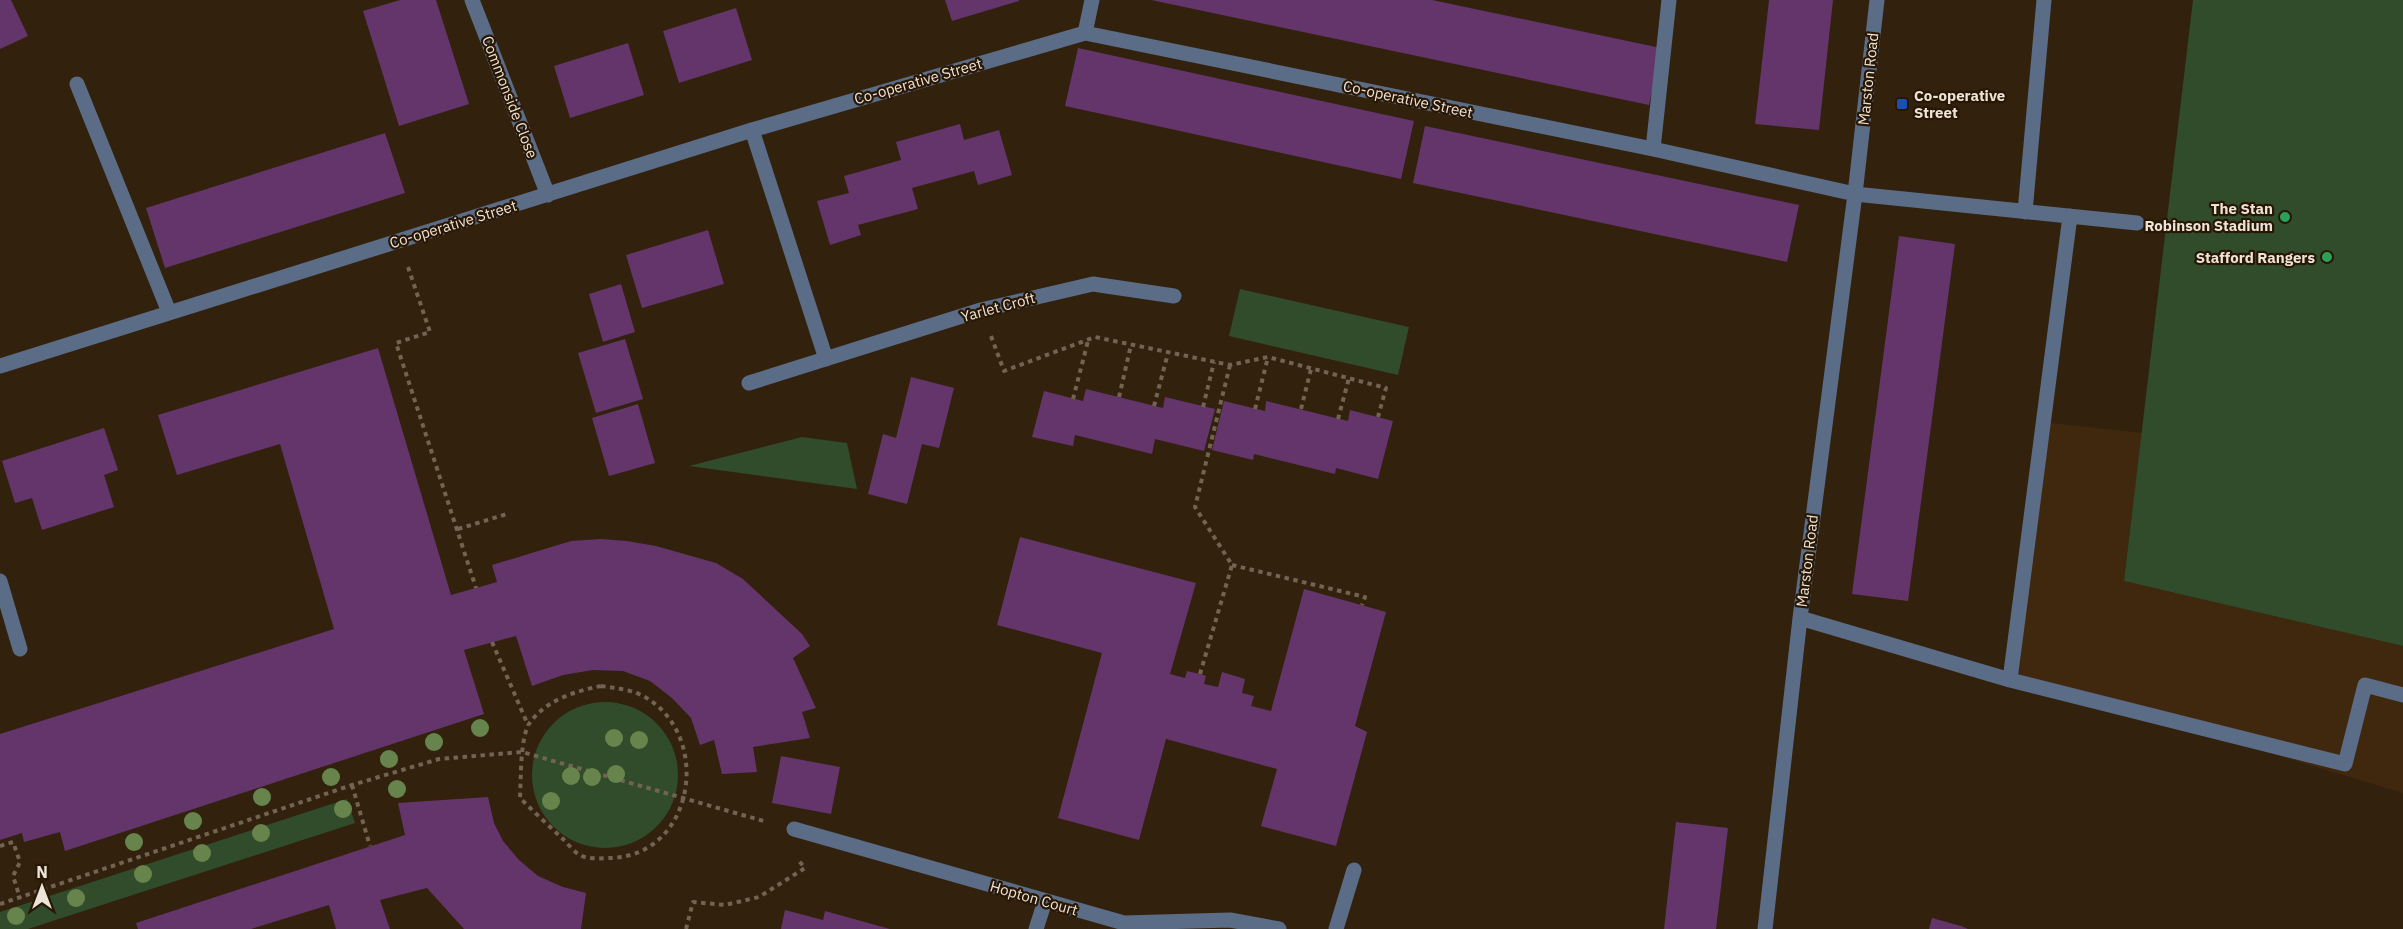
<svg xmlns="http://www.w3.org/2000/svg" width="2403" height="929" font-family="'IBM Plex Sans',sans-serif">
  <rect width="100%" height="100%" fill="#32210d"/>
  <path fill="#3f280e" d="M 2041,422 L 2142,433 L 2124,581 L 2403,646 L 2403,793 L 2019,678 Z"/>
  <path fill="#314c2a" d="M 2193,0 L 2403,0 L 2403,646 L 2124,581 Z
    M 1240,289 L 1409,327 L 1398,375 L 1229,336 Z
    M 802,437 L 847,443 L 857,489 L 689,466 Z
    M532 775a73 73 0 1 1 146 0a73 73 0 1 1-146 0Z
    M 347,799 L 355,823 L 28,929 L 0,929 L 0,912 Z"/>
  <path fill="#63356b" d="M 0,0 L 11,0 L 28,36 L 0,49 Z
    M 400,0 L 436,0 L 469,104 L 399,126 L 363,11 Z
    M 945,0 L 1019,0 L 1019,1 L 952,21 Z
    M 1151,0 L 1432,0 L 1661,48 L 1649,105 Z
    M 1769,0 L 1833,0 L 1819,130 L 1755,124 Z
    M 736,8 L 752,60 L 679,83 L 663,31 Z
    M 628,43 L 644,95 L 570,118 L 554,66 Z
    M 1078,48 L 1414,121 L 1401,179 L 1065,106 Z
    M 960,124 L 964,140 L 999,130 L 1012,175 L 978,185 L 974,171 L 912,188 L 918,209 L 858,225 L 861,235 L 830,245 L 817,201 L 849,193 L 844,176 L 901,160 L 896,142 Z
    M 1425,126 L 1799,205 L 1787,262 L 1413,183 Z
    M 385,133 L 405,193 L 165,268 L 146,208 Z
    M 708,230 L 724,284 L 642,308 L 626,255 Z
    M 1899,236 L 1955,244 L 1908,601 L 1852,594 Z
    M 621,284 L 635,332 L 603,342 L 589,294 Z
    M 625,339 L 643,399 L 596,413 L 578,353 Z
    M 378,348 L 451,595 L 497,582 L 492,565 L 571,541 L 601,539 L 627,541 L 656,546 L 716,563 L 743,579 L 802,634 L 810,646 L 793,658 L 816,708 L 802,712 L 810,738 L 753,747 L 757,772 L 722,774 L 714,740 L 700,745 L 691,718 L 672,698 L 650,681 L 623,671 L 593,670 L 563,675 L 532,686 L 516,636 L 464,650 L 484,714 L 65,851 L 60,832 L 24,842 L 22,833 L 0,840 L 0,734 L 334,629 L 280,444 L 177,475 L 158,415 Z
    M 911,377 L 954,388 L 939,448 L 922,444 L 907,504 L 868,494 L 883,434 L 896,438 Z
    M 1086,389 L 1163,408 L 1165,397 L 1215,409 L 1204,451 L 1155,439 L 1152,454 L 1075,435 L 1073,446 L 1032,437 L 1044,391 L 1083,401 Z
    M 1224,401 L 1265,411 L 1266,401 L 1348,421 L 1350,410 L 1393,421 L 1378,479 L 1336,468 L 1335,474 L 1254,454 L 1253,460 L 1212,450 Z
    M 638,404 L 655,463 L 609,476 L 592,418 Z
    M 104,428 L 118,470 L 104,475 L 114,507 L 42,530 L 32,498 L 15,503 L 2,461 Z
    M 1020,537 L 1196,583 L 1170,674 L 1185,678 L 1187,671 L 1200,674 L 1206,676 L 1204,684 L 1218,687 L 1222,672 L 1245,679 L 1242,693 L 1254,696 L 1251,706 L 1271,711 L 1304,589 L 1386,612 L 1355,726 L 1367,732 L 1336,846 L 1261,826 L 1277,769 L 1166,739 L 1139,840 L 1058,818 L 1102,653 L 997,625 Z
    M 781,756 L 840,767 L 831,814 L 772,803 Z
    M 488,797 L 494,823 L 503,841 L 519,860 L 538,876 L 563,887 L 586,893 L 581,929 L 464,929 L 427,888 L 380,900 L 390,929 L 336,929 L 329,905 L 251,929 L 138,929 L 136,923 L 405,835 L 398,803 Z
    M 1676,822 L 1728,828 L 1716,929 L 1664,929 Z
    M 785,910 L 823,920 L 825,911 L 890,929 L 781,929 Z
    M 1932,918 L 1961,926 L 1968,929 L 1929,929 Z"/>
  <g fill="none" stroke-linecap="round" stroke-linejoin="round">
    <path stroke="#726352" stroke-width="4" stroke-dasharray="4.5 4.5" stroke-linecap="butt" d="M 408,267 L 430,332 L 396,343 L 476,588
      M 991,336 L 1004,371 L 1095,337 L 1230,365 L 1268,357 L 1386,388 L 1378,417
      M 1119,397 L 1131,345
      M 1073,399 L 1088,341
      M 1154,406 L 1168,353
      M 1203,407 L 1214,362
      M 1255,409 L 1268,357
      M 1301,409 L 1311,369
      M 1338,419 L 1349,378
      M 458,529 L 507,514
      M 1232,565 L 1365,597 L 1362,605
      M 492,642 L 528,725
      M 1200,674 L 1232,565 L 1195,507 L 1230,365
      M 601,686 C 615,688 628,689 641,695 C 713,731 697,854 612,858 C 603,858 588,860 580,855 C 574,852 568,844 563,839 C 549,826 534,812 520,798 C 521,780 520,739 529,724 C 544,701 575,691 601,686 Z
      M 352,785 L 370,846
      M 0,846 L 13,842 L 20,862 L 13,876 L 20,898
      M 0,904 L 352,785 L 439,759 L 522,752 L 767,822
      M 686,929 L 693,902 L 725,905 L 759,897 L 805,868 L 799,861"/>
    <path stroke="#5b6c86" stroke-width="15" d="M 472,0 L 548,195
      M 1085,33 L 1092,0
      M 77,84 L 169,312
      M 752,130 L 826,359
      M 1653,149 L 1669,0
      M 2025,212 L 2044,0
      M 0,366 L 752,130 L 1085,33 L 1653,149 L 1855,194 L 2137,223
      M 749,383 L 981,310 L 1093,284 L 1174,296
      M 0,581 L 20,649
      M 1800,618 L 2010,680 L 2070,216
      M 2010,680 L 2345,764 L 2365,685 L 2403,695
      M 794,829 L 1124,923 L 1230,920 L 1279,929
      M 1036,929 L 1045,901
      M 1336,929 L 1354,870
      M 1765,929 L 1800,618 L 1855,194 L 1877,0"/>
  </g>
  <g fill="#67844d">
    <circle cx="480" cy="728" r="9"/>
    <circle cx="614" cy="738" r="9"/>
    <circle cx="639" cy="740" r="9"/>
    <circle cx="434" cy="742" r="9"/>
    <circle cx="389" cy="759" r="9"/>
    <circle cx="616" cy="774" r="9"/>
    <circle cx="571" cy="776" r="9"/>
    <circle cx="331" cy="777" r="9"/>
    <circle cx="592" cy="777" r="9"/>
    <circle cx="397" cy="789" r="9"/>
    <circle cx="262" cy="797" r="9"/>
    <circle cx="551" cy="801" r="9"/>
    <circle cx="343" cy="809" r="9"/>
    <circle cx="193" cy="821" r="9"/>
    <circle cx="261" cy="833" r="9"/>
    <circle cx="134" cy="842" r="9"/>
    <circle cx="202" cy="853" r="9"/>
    <circle cx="143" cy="874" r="9"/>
    <circle cx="76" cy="898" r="9"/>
    <circle cx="16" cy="916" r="9"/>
  </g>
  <rect fill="#1a4fb4" stroke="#281704" stroke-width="2" x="1896" y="98" width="12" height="12" rx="3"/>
  <g fill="#2e9e5b" stroke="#281704" stroke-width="2">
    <circle cx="2285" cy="217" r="6"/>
    <circle cx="2327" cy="257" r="6"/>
  </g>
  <g text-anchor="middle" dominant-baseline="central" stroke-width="4.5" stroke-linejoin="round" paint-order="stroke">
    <g font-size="15" fill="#eee3d7" stroke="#281704">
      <text transform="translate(1868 79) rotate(-84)">Marston Road</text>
      <text transform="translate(918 81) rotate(-16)">Co-operative Street</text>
      <text transform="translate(510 97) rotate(69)">Commonside Close</text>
      <text transform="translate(1408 99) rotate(12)">Co-operative Street</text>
      <text transform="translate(453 224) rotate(-17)">Co-operative Street</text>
      <text transform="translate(998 307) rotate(-15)">Yarlet Croft</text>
      <text transform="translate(1807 561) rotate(-83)">Marston Road</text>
      <text transform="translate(1034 898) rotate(16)">Hopton Court</text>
    </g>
    <g font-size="15" font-weight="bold" fill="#eee3d7" stroke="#281704" text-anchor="end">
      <text x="1914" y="95" text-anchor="start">Co-operative<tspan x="1914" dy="17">Street</tspan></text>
      <text x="2273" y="208">The Stan<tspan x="2273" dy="17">Robinson Stadium</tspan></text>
      <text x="2315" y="257">Stafford Rangers</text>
    </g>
  </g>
  <g transform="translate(42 887)" stroke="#281704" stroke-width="4.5" paint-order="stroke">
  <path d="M0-4.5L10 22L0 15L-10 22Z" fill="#eee3d7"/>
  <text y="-9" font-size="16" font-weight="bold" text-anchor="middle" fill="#eee3d7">N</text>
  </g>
</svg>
